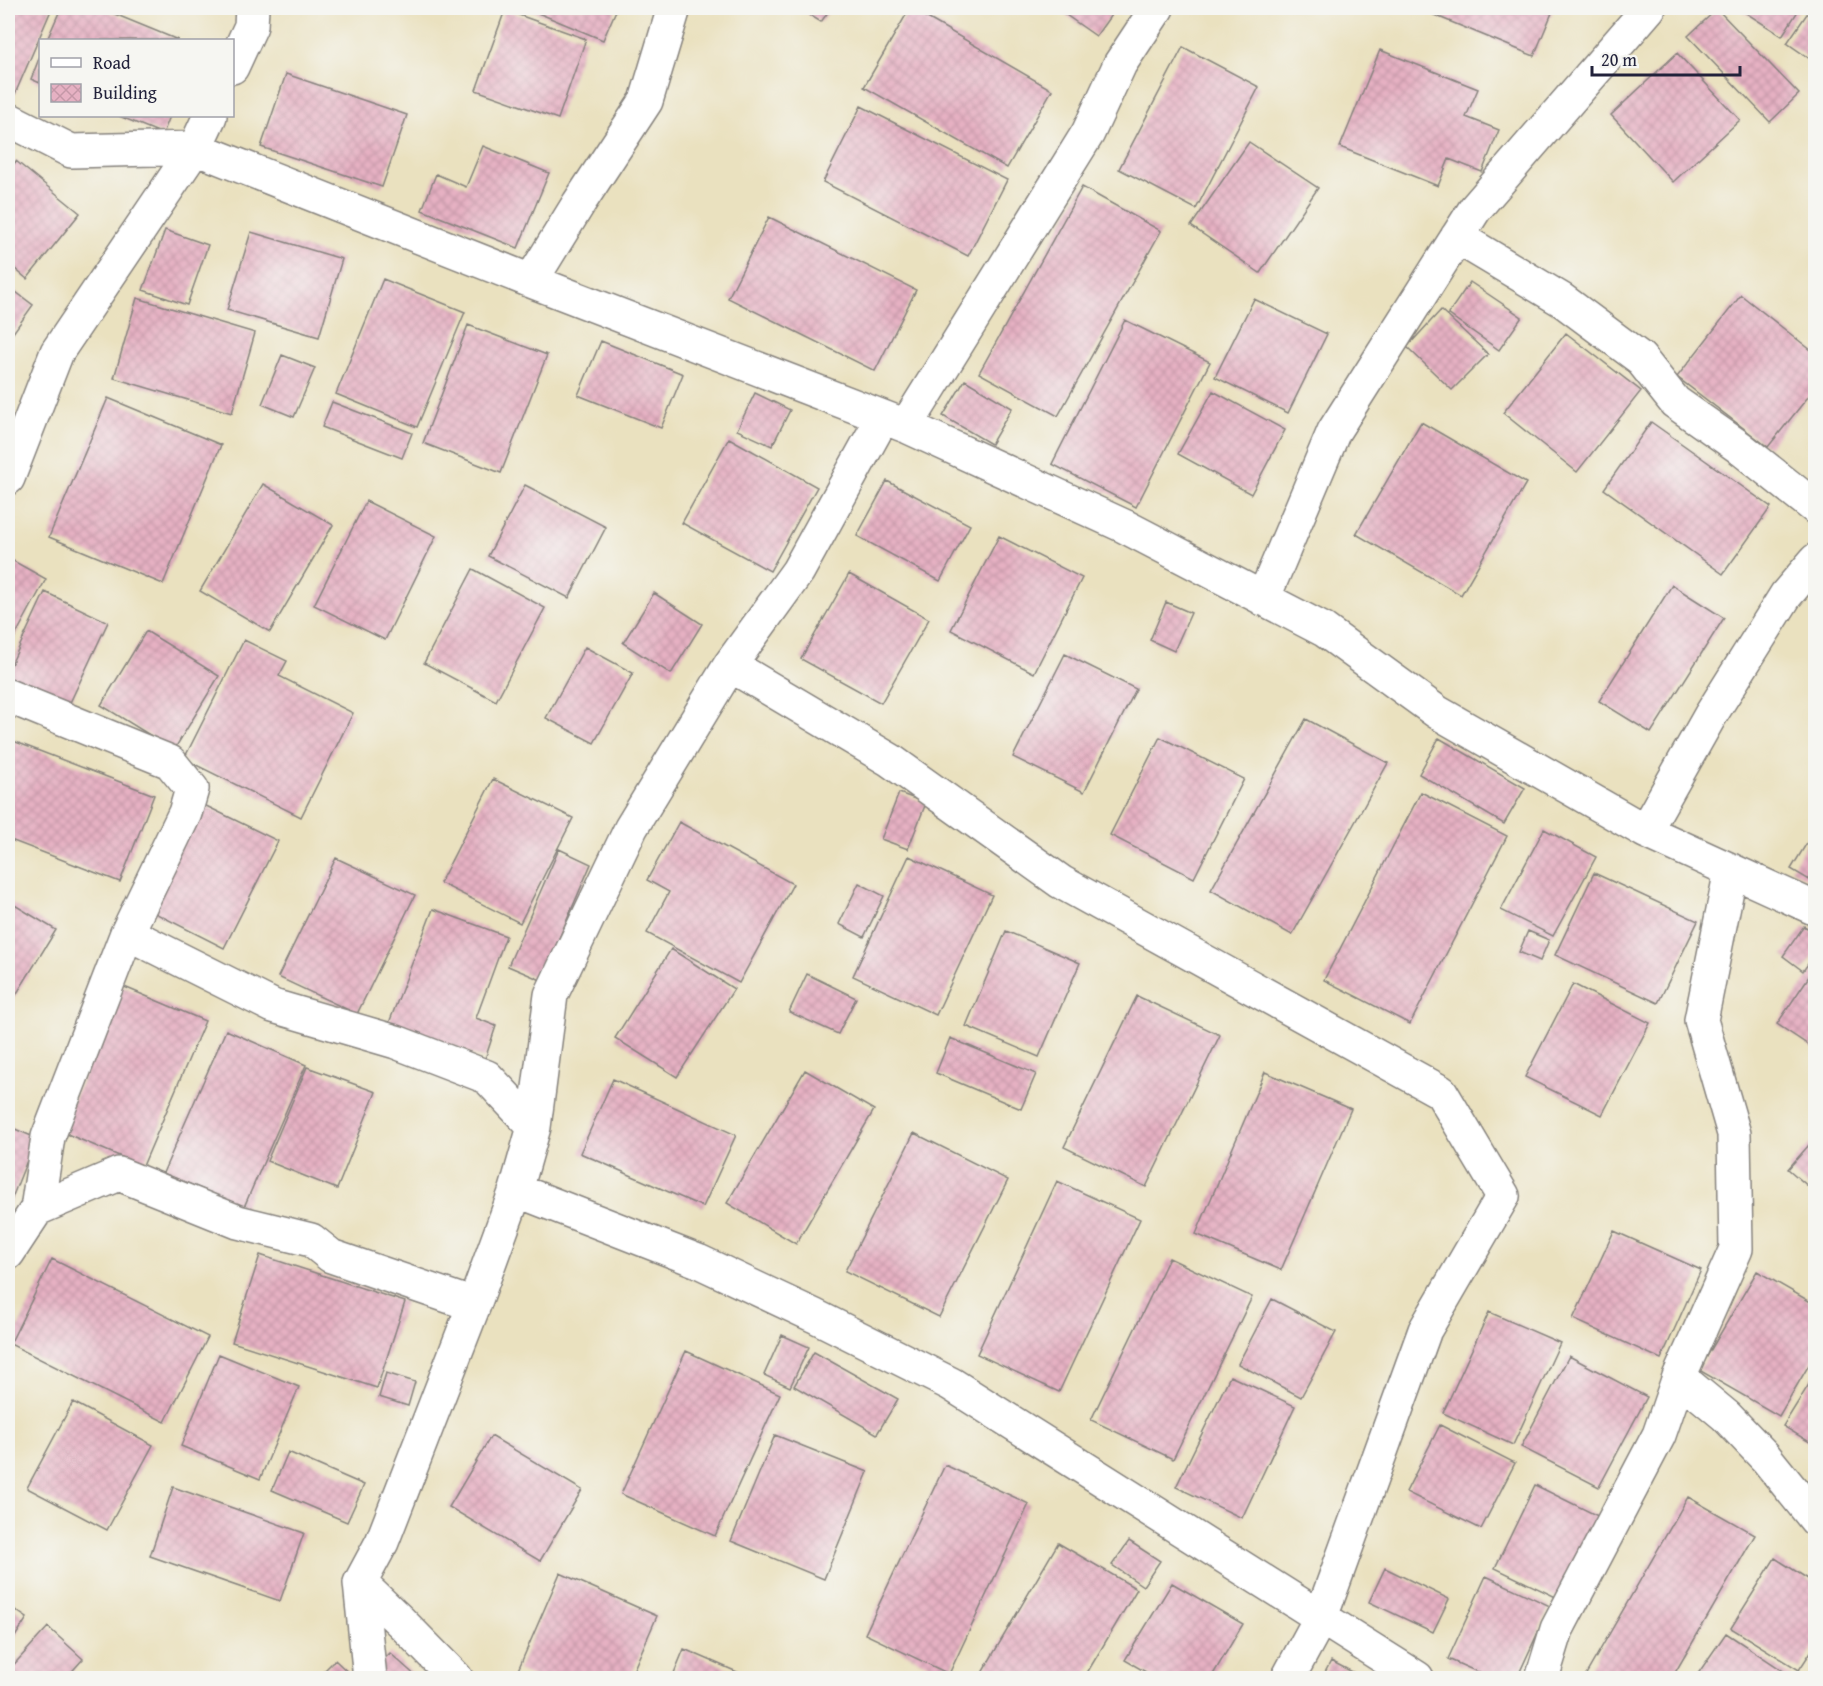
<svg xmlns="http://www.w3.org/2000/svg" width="1823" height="1686" font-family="'Gentium Book Plus',serif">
  <defs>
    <pattern id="building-cross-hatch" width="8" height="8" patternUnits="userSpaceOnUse" patternTransform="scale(1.5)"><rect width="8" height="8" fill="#e6b1c3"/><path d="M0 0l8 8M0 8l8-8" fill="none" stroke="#c598a8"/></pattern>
  </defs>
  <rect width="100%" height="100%" fill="#f6f6f2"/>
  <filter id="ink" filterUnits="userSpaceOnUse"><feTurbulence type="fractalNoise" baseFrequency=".0167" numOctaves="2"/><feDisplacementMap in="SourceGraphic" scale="12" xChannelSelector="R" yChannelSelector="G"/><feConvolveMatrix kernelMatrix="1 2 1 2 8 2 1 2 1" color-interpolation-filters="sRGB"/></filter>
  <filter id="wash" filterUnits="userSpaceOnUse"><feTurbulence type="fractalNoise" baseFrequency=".008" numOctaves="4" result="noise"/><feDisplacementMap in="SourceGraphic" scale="24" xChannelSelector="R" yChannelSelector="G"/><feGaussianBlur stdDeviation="1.35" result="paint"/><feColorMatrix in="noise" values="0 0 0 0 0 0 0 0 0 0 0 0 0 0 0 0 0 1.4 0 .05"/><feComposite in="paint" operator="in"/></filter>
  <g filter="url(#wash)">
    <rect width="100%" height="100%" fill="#eae1bf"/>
    <g id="blocks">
      <path fill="url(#building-cross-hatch)" d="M 9,8 L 52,8 L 15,94 L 8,90 L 8,12 Z
        M 61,8 L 100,8 L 178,40 L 47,40 Z
        M 526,8 L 617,8 L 603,40 Z
        M 798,8 L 831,8 L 821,22 Z
        M 910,8 L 1052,90 L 1007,168 L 864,87 Z
        M 1056,8 L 1116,8 L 1096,36 Z
        M 1417,8 L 1554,8 L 1534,56 Z
        M 1738,8 L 1800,8 L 1782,36 Z
        M 1811,8 L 1816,8 L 1816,63 L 1787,43 Z
        M 1717,9 L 1799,94 L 1770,122 L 1688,36 Z
        M 505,10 L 586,39 L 558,119 L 476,90 Z
        M 1183,47 L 1259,87 L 1196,209 L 1119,169 Z
        M 1380,50 L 1478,89 L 1466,117 L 1499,130 L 1482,172 L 1449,159 L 1438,186 L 1340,147 Z
        M 1677,53 L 1740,120 L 1673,182 L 1611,115 Z
        M 40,56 L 40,83 L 31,79 Z
        M 286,74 L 407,115 L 382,187 L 261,147 Z
        M 861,106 L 1007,180 L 968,256 L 823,182 Z
        M 119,116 L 170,116 L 163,134 Z
        M 1249,142 L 1318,188 L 1260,273 L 1191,226 Z
        M 483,146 L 549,173 L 518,248 L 422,210 L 436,174 L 466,187 Z
        M 16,161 L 80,213 L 27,279 L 8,263 L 8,172 Z
        M 1082,187 L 1161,231 L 1058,416 L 979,373 Z
        M 769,217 L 916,290 L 875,371 L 728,298 Z
        M 165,230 L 208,245 L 187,305 L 143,290 Z
        M 251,232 L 342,259 L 319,337 L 227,310 Z
        M 383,279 L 465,312 L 417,427 L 336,394 Z
        M 1470,282 L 1522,317 L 1499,350 L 1448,314 Z
        M 8,286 L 33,305 L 8,340 Z
        M 1741,295 L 1816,354 L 1816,387 L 1768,447 L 1677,377 Z
        M 137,298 L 255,333 L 232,413 L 114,378 Z
        M 1254,299 L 1327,334 L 1288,413 L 1215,377 Z
        M 1441,310 L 1488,354 L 1452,390 L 1407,347 Z
        M 1125,320 L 1210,362 L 1136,507 L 1052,464 Z
        M 468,325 L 547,355 L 501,473 L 423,443 Z
        M 1566,333 L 1641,391 L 1577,472 L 1503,413 Z
        M 601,341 L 683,374 L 661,428 L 578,395 Z
        M 282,355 L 315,368 L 294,417 L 262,404 Z
        M 965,380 L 1012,408 L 991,444 L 943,416 Z
        M 1213,391 L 1285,430 L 1251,494 L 1178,454 Z
        M 755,393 L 790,410 L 772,446 L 737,430 Z
        M 108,398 L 221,445 L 163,584 L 49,537 Z
        M 332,402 L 412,433 L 402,458 L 322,427 Z
        M 1421,422 L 1526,483 L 1461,595 L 1356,534 Z
        M 1651,422 L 1771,507 L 1723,574 L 1604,489 Z
        M 729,438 L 817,487 L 770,571 L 682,523 Z
        M 887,481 L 970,525 L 940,581 L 857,536 Z
        M 263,484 L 333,525 L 270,632 L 200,591 Z
        M 525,485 L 606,527 L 569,598 L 488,556 Z
        M 366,501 L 436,536 L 385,640 L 314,605 Z
        M 999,536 L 1082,578 L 1034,673 L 951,630 Z
        M 8,558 L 46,579 L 8,649 Z
        M 473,569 L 545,608 L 496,701 L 424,663 Z
        M 849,574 L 929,619 L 881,703 L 801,659 Z
        M 1672,585 L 1724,618 L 1651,733 L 1599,701 Z
        M 45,592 L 108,622 L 67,709 L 8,680 L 8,671 Z
        M 654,593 L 702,624 L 671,674 L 623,643 Z
        M 1166,602 L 1191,613 L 1174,651 L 1150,640 Z
        M 146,631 L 219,676 L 174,750 L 101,705 Z
        M 244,640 L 287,661 L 279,676 L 353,713 L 301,817 L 184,759 Z
        M 585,647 L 633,673 L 594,743 L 546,718 Z
        M 1065,654 L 1136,689 L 1084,792 L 1013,757 Z
        M 1306,719 L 1388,763 L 1292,935 L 1211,890 Z
        M 1160,737 L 1244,779 L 1194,878 L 1110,835 Z
        M 1439,738 L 1525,788 L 1504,824 L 1419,774 Z
        M 8,739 L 154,795 L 120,882 L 8,839 Z
        M 493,779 L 573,818 L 520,923 L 440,883 Z
        M 1421,792 L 1507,836 L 1410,1024 L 1324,980 Z
        M 899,793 L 926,803 L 908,849 L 881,839 Z
        M 200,803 L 278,841 L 224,948 L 147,909 Z
        M 679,822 L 793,884 L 739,983 L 647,933 L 669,892 L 647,880 Z
        M 1544,829 L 1596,857 L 1553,936 L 1501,910 Z
        M 1808,841 L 1816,846 L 1816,884 L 1791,869 Z
        M 559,849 L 591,864 L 541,980 L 508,966 Z
        M 909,856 L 992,895 L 936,1015 L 853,976 Z
        M 336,858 L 415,895 L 357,1014 L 278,977 Z
        M 1594,873 L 1698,921 L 1658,1003 L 1555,955 Z
        M 859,883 L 884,896 L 864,937 L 839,924 Z
        M 8,901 L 56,930 L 11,1003 L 8,1000 Z
        M 433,909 L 506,936 L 476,1018 L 496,1026 L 485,1059 L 389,1023 Z
        M 1804,926 L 1816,933 L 1816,953 L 1803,971 L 1783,956 Z
        M 1006,931 L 1080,963 L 1039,1057 L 966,1026 Z
        M 1528,931 L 1549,940 L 1540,961 L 1519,952 Z
        M 671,949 L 734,989 L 677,1077 L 615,1038 Z
        M 1816,966 L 1816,1050 L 1777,1024 Z
        M 807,974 L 856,998 L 838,1034 L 789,1012 Z
        M 1573,984 L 1650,1023 L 1602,1115 L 1525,1077 Z
        M 122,986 L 205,1021 L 143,1166 L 60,1131 Z
        M 1137,996 L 1220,1035 L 1146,1187 L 1064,1147 Z
        M 226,1030 L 306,1065 L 244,1207 L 163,1173 Z
        M 950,1038 L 1036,1074 L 1021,1109 L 936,1073 Z
        M 307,1067 L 376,1092 L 337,1189 L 267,1161 Z
        M 805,1070 L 874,1110 L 796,1244 L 727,1203 Z
        M 1265,1072 L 1351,1109 L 1281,1270 L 1196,1234 Z
        M 613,1079 L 736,1135 L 703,1207 L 580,1153 Z
        M 8,1126 L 36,1138 L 8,1208 Z
        M 914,1133 L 1008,1180 L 939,1317 L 845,1271 Z
        M 1816,1137 L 1816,1193 L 1788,1169 Z
        M 1057,1181 L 1140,1219 L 1059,1392 L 977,1354 Z
        M 1614,1231 L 1701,1270 L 1661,1359 L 1573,1319 Z
        M 260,1255 L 405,1302 L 377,1388 L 232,1342 Z
        M 1169,1258 L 1252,1297 L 1173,1459 L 1091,1420 Z
        M 52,1259 L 208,1337 L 165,1422 L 10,1344 Z
        M 1757,1271 L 1816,1305 L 1816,1353 L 1779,1416 L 1699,1370 Z
        M 1272,1299 L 1336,1332 L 1301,1397 L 1238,1364 Z
        M 1489,1312 L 1560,1343 L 1513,1445 L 1443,1413 Z
        M 782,1335 L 809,1347 L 790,1387 L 764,1375 Z
        M 686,1351 L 780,1394 L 715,1536 L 621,1494 Z
        M 814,1352 L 898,1399 L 877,1434 L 794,1386 Z
        M 219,1354 L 299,1387 L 260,1479 L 181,1446 Z
        M 1569,1356 L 1647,1397 L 1599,1487 L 1521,1447 Z
        M 386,1373 L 415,1382 L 408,1406 L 379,1397 Z
        M 1816,1373 L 1816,1446 L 1783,1426 Z
        M 1230,1376 L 1295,1406 L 1242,1518 L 1176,1487 Z
        M 73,1402 L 153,1445 L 107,1530 L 27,1488 Z
        M 1440,1425 L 1515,1463 L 1481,1529 L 1406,1492 Z
        M 775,1435 L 868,1472 L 824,1579 L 731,1541 Z
        M 491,1436 L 582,1490 L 540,1561 L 449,1507 Z
        M 288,1452 L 364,1485 L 347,1522 L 272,1490 Z
        M 945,1465 L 1029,1504 L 949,1674 L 865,1634 Z
        M 1535,1485 L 1602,1518 L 1562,1600 L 1495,1568 Z
        M 173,1487 L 304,1533 L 280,1601 L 150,1556 Z
        M 1688,1497 L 1755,1535 L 1672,1678 L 1584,1678 Z
        M 1129,1541 L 1160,1561 L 1143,1586 L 1112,1565 Z
        M 1058,1543 L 1137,1589 L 1084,1678 L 979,1678 Z
        M 1775,1558 L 1816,1584 L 1816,1644 L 1799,1670 L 1731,1628 Z
        M 1385,1568 L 1449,1599 L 1433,1632 L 1369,1602 Z
        M 560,1573 L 657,1616 L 630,1678 L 537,1678 L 518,1670 Z
        M 1486,1576 L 1550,1606 L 1517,1678 L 1491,1678 L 1448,1659 Z
        M 1172,1583 L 1243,1624 L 1211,1678 L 1156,1678 L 1125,1660 Z
        M 8,1605 L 27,1618 L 8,1648 Z
        M 48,1627 L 83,1659 L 66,1678 L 10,1678 L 8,1676 L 8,1671 Z
        M 1726,1633 L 1794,1678 L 1695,1678 Z
        M 684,1649 L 751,1678 L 672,1678 Z
        M 390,1653 L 418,1678 L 378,1678 L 372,1672 Z
        M 335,1660 L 354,1678 L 317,1678 Z
        M 1331,1661 L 1364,1678 L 1322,1678 Z"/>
    </g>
  </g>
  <g filter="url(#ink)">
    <use href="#blocks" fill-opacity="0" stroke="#86827d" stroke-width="1.5"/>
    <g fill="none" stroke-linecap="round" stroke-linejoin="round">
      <g stroke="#86827d" stroke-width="36">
        <path id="minor" d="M 232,67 L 251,26 L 252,8
          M 8,119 L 71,151 L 195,148 L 531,281 L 906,426 L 1124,526 L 1324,630 L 1437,712 L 1645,831 L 1816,909
          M 1457,237 L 1562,300 L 1640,358 L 1675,402 L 1739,447 L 1816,508
          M 531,281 L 579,203 L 646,101 L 674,8
          M 906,426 L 1088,133 L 1120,64 L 1157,8
          M 8,478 L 57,352 L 195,148 L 210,116
          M 1263,599 L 1334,431 L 1475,209 L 1649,8
          M 730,665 L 890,760 L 1061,882 L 1441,1092 L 1503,1196 L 1425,1330 L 1321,1617 L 1288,1678
          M 8,696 L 170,762 L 192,789 L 185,813 L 127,933 L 48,1137 L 37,1209 L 8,1253
          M 1645,831 L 1710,716 L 1786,595 L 1816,560
          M 127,933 L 273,1006 L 396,1042 L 487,1077 L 534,1127
          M 516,1190 L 698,1261 L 815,1316 L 951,1384 L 1417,1678
          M 37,1209 L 119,1174 L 238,1222 L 311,1240 L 331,1256 L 474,1305
          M 1679,1377 L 1726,1416 L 1766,1458 L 1816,1520
          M 360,1583 L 370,1678
          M 456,1678 L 401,1622 L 360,1583 L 382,1542 L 474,1305 L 516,1190 L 534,1127 L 551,995 L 631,828 L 730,665 L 798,571 L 883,417
          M 1542,1678 L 1557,1629 L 1659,1435 L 1679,1377 L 1736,1249 L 1734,1134 L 1701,1020 L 1731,870"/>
      </g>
      <use href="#minor" stroke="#fff" stroke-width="33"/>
    </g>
  </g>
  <rect width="1823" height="1686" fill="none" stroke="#f6f6f2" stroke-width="30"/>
  <rect x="39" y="39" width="195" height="78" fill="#f6f6f2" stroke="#a1a1a9" stroke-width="1.5"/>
  <rect x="51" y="58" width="30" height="9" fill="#ffffff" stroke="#a1a1a9" stroke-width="1.5"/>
  <text x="93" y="69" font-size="18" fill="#22223b">Road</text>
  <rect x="51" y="84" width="30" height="18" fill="url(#building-cross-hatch)" stroke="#a1a1a9" stroke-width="1.5"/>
  <text x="93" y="99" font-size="18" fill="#22223b">Building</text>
  <path d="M1592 66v9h148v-9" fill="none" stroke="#22223b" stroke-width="3"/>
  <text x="1601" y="66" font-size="18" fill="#22223b" stroke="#f6f6f2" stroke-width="4.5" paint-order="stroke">20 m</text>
</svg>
